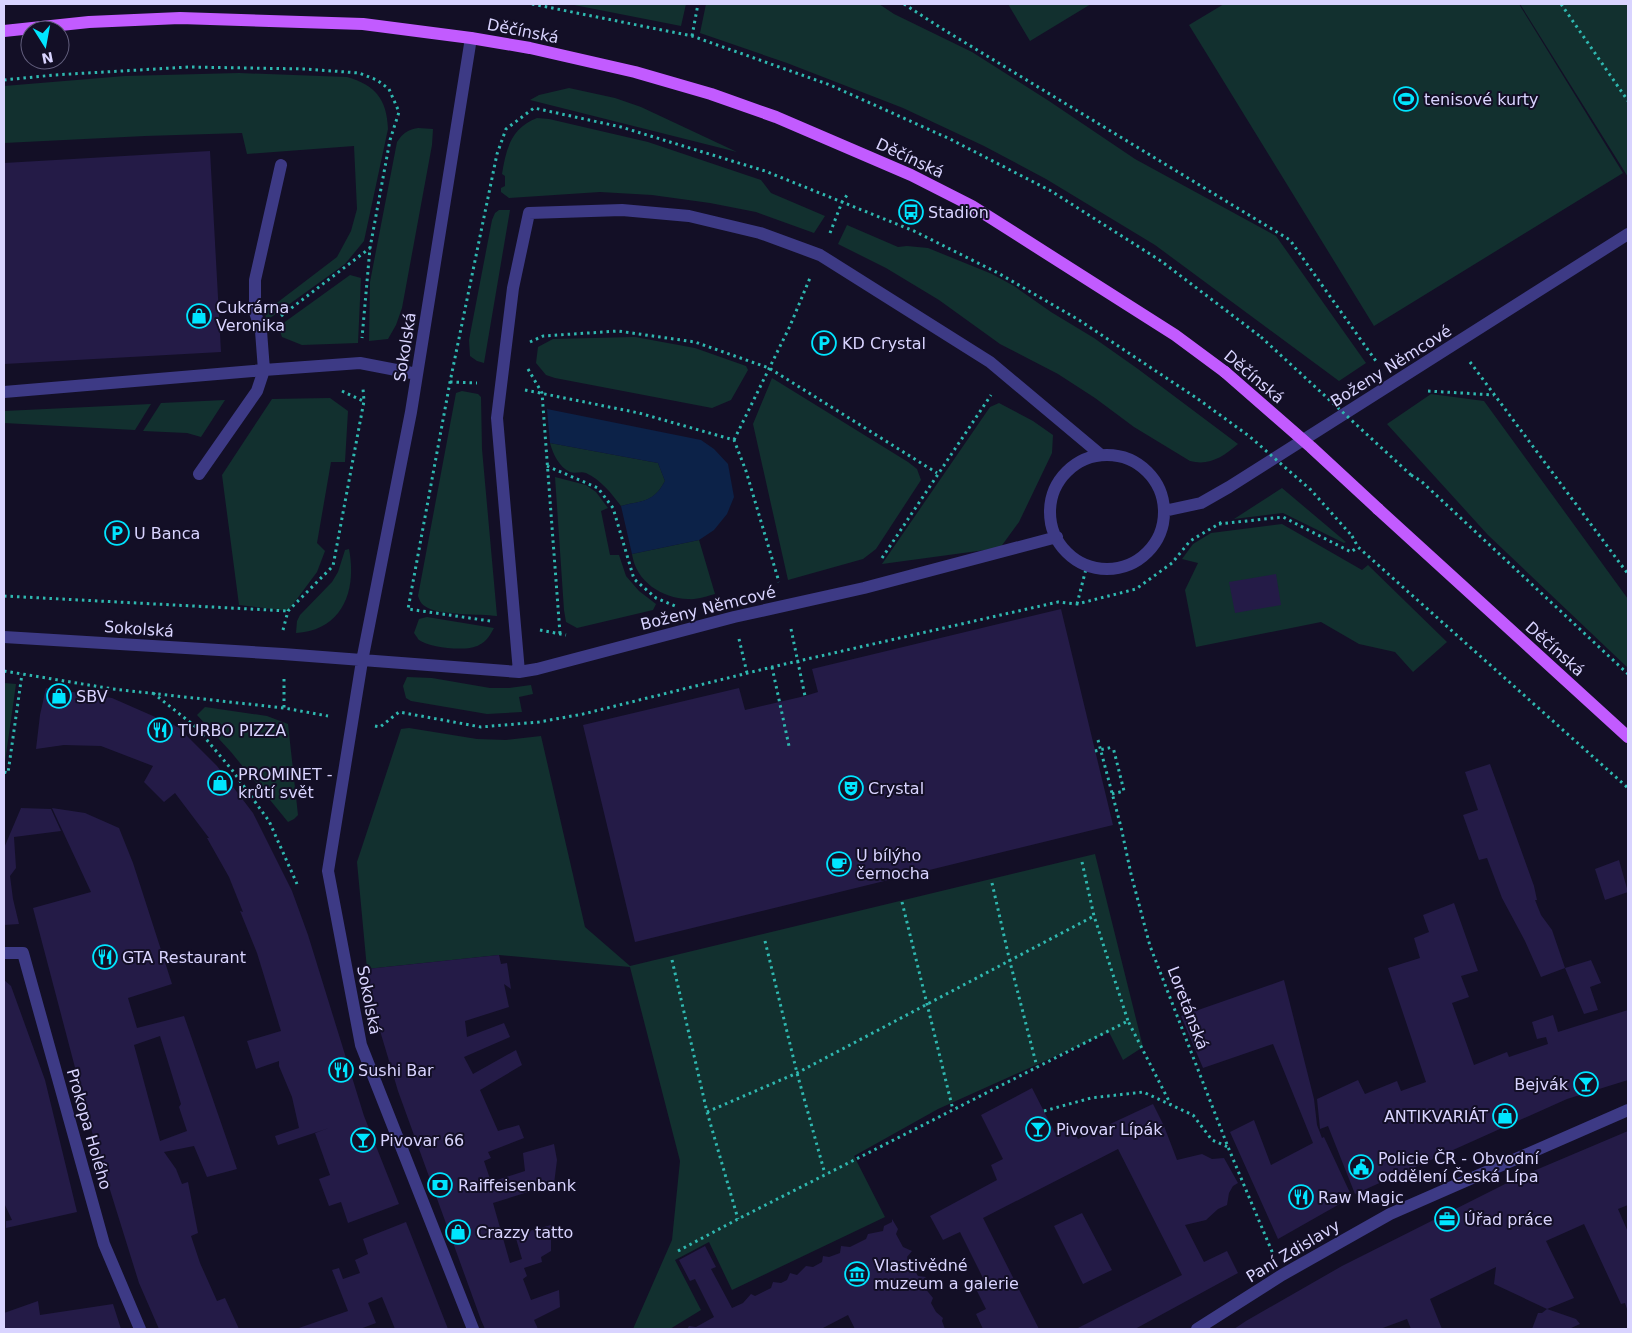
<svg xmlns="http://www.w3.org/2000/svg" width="1632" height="1333" font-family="'DejaVu Sans',sans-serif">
  <rect width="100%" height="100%" fill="#130f26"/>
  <path fill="#12302f" d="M 569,4 L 686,4 L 681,26 Z
    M 706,4 L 879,4 L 894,14 L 972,52 L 1049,101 L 1135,159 L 1276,236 L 1366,363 L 1339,381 L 1155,245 L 1046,179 L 984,146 L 903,108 L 787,63 L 700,33 Z
    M 1008,4 L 1091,4 L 1030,41 Z
    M 1224,4 L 1519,4 L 1623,173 L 1374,326 L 1189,25 Z
    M 1520,4 L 1628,4 L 1628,177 Z
    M 239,73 L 347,77 C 375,85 387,99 388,129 L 364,241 L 345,264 L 266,321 L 265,307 L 278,302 L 337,257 L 351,231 L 357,209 L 354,146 L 247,154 L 242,133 L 145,136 L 4,143 L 4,86 L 125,76 Z
    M 569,88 L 615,98 L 641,107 L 737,152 L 530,100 L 539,95 Z
    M 537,118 L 549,119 L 648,142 L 761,180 L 771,193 L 825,216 L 814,233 L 756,212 L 710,203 L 652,195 L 600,192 L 509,198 L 501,192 L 501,188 L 505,186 L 505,176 L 502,174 C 506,149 511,128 537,118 Z
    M 418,128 L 433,129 L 432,145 L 402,308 L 396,325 L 388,339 L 369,341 L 370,282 L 397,142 C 403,133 407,130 418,128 Z
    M 499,210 L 510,210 L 484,363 L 477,361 L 470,356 L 469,340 L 492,220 L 495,213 Z
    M 847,225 L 898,247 L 907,246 L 928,248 L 992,274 L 1014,286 L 1051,312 L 1094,338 L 1138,369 L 1238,444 C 1223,457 1209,466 1190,461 L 1134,427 L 1095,398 L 1058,374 L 1000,344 L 939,300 L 886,268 L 838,244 Z
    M 350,275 L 361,278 L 358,343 L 302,345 L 282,337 L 280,331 L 282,324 Z
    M 635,337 L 695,348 L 746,366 L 748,370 L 731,400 L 712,408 L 555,378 L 546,375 L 536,363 L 538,347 L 553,339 Z
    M 772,378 L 908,462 L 917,469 L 921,480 L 876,549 L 863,559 L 788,580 L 753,424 Z
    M 462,391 L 478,394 L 481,397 L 482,449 L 497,616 C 480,614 441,615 428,608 C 422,605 420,602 418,596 L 456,393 Z
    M 1431,394 L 1484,401 L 1628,599 L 1628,668 L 1488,535 L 1387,424 Z
    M 330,398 L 348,411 L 345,462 L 331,462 L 317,543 L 325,551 L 317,572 L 288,611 L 239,605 L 222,475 L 272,399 Z
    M 225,400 L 201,437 L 187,433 L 143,431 L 161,403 Z
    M 999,403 L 1033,421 L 1053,435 L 1052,453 L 1019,522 L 1000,548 L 882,564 L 990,407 Z
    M 151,404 L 135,430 L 4,423 L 4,411 Z
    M 550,443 L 658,463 L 665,481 C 653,503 644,500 621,506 C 612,494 600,479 586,473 C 581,471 575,474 570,472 C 559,467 553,454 550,443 Z
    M 555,477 L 586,485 L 596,492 L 608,508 L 601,511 L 610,555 L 619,555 L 626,576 L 639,591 L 656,604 L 653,610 L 577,628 L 566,622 L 564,610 Z
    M 1282,488 L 1346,542 L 1344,543 L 1283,513 L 1234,519 Z
    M 1282,524 L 1362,570 L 1368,565 L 1447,642 L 1413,672 L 1395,652 L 1359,644 L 1321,622 L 1196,647 L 1185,590 L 1198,563 L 1182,559 L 1193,544 L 1211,533 Z
    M 699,540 L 715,594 C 707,596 697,600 688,599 C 662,598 636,582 632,554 Z
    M 349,549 C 357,590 343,630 296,633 L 297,621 L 300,615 L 332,582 L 338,572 L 345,550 Z
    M 427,617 L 494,628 C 490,635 487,641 479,645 C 468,652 430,648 419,640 C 418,639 415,634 414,633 L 419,619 Z
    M 407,677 L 432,678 L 490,688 L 509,688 L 531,685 L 533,694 L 519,697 L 522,712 L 487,714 L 411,701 L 406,698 L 403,686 Z
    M 4,683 L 16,684 L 4,769 Z
    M 205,707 L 267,716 L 288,724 L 298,815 L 294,819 L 288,822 L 231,752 L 197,715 Z
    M 409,728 L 477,739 L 506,740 L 541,736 L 585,927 L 630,966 L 1095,854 L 1143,1047 L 1123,1060 L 1109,1032 L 938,1109 L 854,1156 L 885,1217 L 732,1290 L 709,1242 L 675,1260 L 701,1310 L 670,1329 L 633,1329 L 672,1240 L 680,1161 L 630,967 L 499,955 L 367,969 L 357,862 L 401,729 Z"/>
  <path fill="#0c2248" d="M 547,409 L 701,440 L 714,449 L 728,464 L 734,497 L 727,514 L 714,530 L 699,540 L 632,554 L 621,506 C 643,500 653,503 665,481 L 658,463 L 550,443 Z"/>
  <path fill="#241b47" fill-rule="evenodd" d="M 210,151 L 221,352 L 4,364 L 4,163 Z
    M 1276,574 L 1281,605 L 1235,613 L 1229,582 Z
    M 1061,609 L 1113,825 L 635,942 L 583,725 L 739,688 L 745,710 L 805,696 L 818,692 L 812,669 Z
    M 46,688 L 112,698 L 178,727 L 217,766 L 253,813 L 292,891 L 308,935 L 364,1116 L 399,1204 L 348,1223 L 341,1202 L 329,1206 L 319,1179 L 330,1175 L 315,1133 L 329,1128 L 278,1145 L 275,1136 L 299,1128 L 292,1097 L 279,1066 L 279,1061 L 256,1069 L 247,1041 L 281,1031 L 257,953 L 240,911 L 243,912 L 229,877 L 207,838 L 209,838 L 175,793 L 164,802 L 144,782 L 153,766 L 101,746 L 64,745 L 36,749 L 40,715 Z
    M 1490,764 L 1534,886 L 1537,900 L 1535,900 L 1541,915 L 1552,930 L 1565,968 L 1541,977 L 1525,941 L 1502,898 L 1487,858 L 1479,860 L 1463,815 L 1478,810 L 1465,772 Z
    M 21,808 L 51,809 L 61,831 L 14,837 L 16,868 L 10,876 L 13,899 L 19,924 L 4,925 L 4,848 Z
    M 52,808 L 85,813 L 119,828 L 133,863 L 172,984 L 128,998 L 137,1028 L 184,1016 L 237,1169 L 207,1177 L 194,1146 L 164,1152 L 176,1169 L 182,1184 L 188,1182 L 198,1233 L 191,1236 L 200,1263 L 217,1301 L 225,1298 L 239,1329 L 159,1329 L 139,1283 L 92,1132 L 33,908 L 91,892 ZM 160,1036 L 181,1104 L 179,1107 L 187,1131 L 160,1141 L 134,1045 Z
    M 1619,860 L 1628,892 L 1605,900 L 1595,869 Z
    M 1454,903 L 1478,971 L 1461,976 L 1469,997 L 1452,1003 L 1474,1065 L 1507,1052 L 1509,1057 L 1548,1044 L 1546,1037 L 1537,1039 L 1532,1022 L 1553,1015 L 1558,1032 L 1628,1010 L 1628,1080 L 1567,1099 L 1355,1194 L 1328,1126 L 1320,1129 L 1317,1099 L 1358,1080 L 1365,1094 L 1397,1081 L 1401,1091 L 1426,1082 L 1388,968 L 1420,958 L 1414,938 L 1429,932 L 1423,915 Z
    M 499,955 L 501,964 L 507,963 L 511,989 L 504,984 L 509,1007 L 465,1021 L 467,1037 L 504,1023 L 510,1037 L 464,1057 L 473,1074 L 516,1050 L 522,1065 L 480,1090 L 498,1131 L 519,1125 L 524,1138 L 488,1152 L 491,1158 L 484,1161 L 491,1182 L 525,1171 L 523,1153 L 554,1144 L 557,1160 L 554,1184 L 493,1203 L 510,1263 L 522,1259 L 515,1235 L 551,1225 L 551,1251 L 541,1257 L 542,1262 L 524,1268 L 527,1276 L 523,1279 L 531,1300 L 559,1290 L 560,1307 L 534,1320 L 538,1329 L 485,1329 L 481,1320 L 398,1091 L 381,1034 L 367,969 Z
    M 1591,960 L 1601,983 L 1590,987 L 1598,1010 L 1584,1014 L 1565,968 Z
    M 4,980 L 11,986 L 45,1080 L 77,1212 L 6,1228 L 6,1221 L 12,1220 L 4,1203 Z
    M 1284,980 L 1314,1099 L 1317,1125 L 1322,1138 L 1324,1137 L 1352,1197 L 1278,1239 L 1230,1132 L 1254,1120 L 1271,1165 L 1313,1143 L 1273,1044 L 1203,1068 L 1181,1016 Z
    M 1032,1088 L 1055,1133 L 1070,1124 L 1078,1139 L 1153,1104 L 1164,1126 L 1177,1160 L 1202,1154 L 1212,1159 L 1224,1158 L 1238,1183 L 1233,1186 L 1229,1193 L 1227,1205 L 1218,1209 L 1206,1220 L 1185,1225 L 1204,1262 L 1227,1251 L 1238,1273 L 1135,1329 L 1076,1329 L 1182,1275 L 1118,1149 L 983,1218 L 1039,1329 L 983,1329 L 976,1314 L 986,1309 L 975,1287 L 985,1282 L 960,1232 L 943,1240 L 930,1216 L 997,1180 L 991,1165 L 1003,1159 L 981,1115 Z
    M 1628,1131 L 1628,1205 L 1618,1209 L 1628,1232 L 1628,1312 L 1625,1303 L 1621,1304 L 1584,1224 L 1546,1241 L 1574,1298 L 1547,1309 L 1576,1319 L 1580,1324 L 1569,1329 L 1532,1329 L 1538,1313 L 1542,1313 L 1547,1309 L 1494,1284 L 1496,1267 L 1430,1299 L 1442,1329 L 1411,1329 L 1407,1319 L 1380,1329 L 1234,1329 L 1246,1321 L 1342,1266 L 1519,1177 Z
    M 1082,1213 L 1112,1270 L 1083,1284 L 1054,1226 Z
    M 892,1219 L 898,1229 L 896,1234 L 903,1247 L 912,1251 L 907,1257 L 918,1276 L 926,1277 L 923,1280 L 919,1288 L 924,1287 L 933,1298 L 931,1303 L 936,1312 L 943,1318 L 942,1321 L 945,1329 L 855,1329 L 848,1315 L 821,1329 L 687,1329 L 689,1326 L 696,1327 L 714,1317 L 695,1279 L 690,1281 L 679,1260 L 705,1246 L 716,1267 L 711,1269 L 732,1308 L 743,1303 L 751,1294 L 755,1296 L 771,1288 L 773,1282 L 781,1283 L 787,1280 L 790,1273 L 797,1275 L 806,1266 L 813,1267 L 822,1262 L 823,1256 L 829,1257 L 840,1253 L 841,1246 L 850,1247 L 866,1239 L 868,1234 L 883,1231 L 884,1226 L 892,1222 Z
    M 406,1222 L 448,1329 L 395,1329 L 382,1297 L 368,1303 L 376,1323 L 360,1329 L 296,1329 L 348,1311 L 332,1270 L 339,1268 L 343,1279 L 360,1273 L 355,1260 L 368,1254 L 363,1239 Z
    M 38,1301 L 40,1315 L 113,1304 L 121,1329 L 4,1329 L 4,1313 Z"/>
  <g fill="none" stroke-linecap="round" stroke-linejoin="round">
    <path stroke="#2fb8b0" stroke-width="3" stroke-dasharray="2.5 4" stroke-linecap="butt" d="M 532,4 L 692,36 L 830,85 L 950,139 L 1051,191 L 1161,261 L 1261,337
      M 904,4 L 941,28 L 1290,240 L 1378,364
      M 1561,4 L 1628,101
      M 692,36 L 698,4
      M 4,80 L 54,75 L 189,67 L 306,69 L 359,73 L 377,80 L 389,89 L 399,112 L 390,140 L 370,248 L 362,338
      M 830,233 L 842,202 L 847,195
      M 281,316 L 370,248
      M 530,342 L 543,336 L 618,331 L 695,342 L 769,368 L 937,473
      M 1470,362 L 1628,574
      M 528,369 L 542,393 L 560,634
      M 450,382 L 477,383
      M 525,390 L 639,413 L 734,440 L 746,471 L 779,582
      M 342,391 L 363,401
      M 1428,391 L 1494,395
      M 734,440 L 790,326 L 810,278
      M 547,466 L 598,488 L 613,508 L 634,579 L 656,598 L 675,606
      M 1411,475 L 1421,481 L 1628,674
      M 1219,524 L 1283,517 L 1351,552 L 1358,547
      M 1352,536 L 1358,547 L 1628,788
      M 882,558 L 991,395
      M 4,596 L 288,611
      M 1077,604 L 1087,565
      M 490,621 L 408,609 L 450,382 L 497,154 L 506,129 L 534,108 L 621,127 L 765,171 L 914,231 L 998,273 L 1079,320 L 1198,399
      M 791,629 L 805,696
      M 283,630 L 288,611 L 333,566 L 364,401 L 363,389
      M 540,630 L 566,635
      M 739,639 L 747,673
      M 772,667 L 789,746
      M 4,671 L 113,689 L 284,708
      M 284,679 L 284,708 L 328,716
      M 153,693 L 196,727 L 232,770 L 269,821 L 297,884
      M 375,726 L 380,727 L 399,712 L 481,727 L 539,722 L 583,714 L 772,667 L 1058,602 L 1077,604 L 1136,589 L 1172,563 L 1190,541 L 1222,522
      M 1098,740 L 1121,827 L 1131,874 L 1150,946 L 1228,1147 L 1273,1254
      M 4,772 L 8,773 L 22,674
      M 1112,794 L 1124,791 L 1113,747
      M 1082,862 L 1094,916 L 1128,1021
      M 992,883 L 1010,962 L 1037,1067
      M 902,902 L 953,1110
      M 765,941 L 797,1073 L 825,1174
      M 672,960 L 707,1112 L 738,1219
      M 1044,1111 L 1091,1098 L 1143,1092 L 1193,1115 L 1212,1140 L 1228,1147
      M 707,1112 L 797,1073 L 1094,916
      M 678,1251 L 738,1219 L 1128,1021 L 1171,1105"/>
    <path stroke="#3d3a85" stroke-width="12" d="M 471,38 L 411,412 L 362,661 L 328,871 L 361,1045 L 473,1329
      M 4,392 L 264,370 L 261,331 L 255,312 L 255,280 L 281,165
      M1050 512a57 57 0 1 1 114 0a57 57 0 1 1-114 0Z
      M 199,474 L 257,391 L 264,370 L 360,363 L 417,374
      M 1164,511 L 1201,503 L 1229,487 L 1628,234
      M 4,637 L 283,654 L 519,672 L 537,669 L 734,617 L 864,588 L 1057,537
      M 519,672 L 497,418 L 513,288 L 529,213 L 622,210 L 689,216 L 760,233 L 820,255 L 990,362 L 1101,455
      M 4,953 L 23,953 L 104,1244 L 140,1329
      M 1197,1329 L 1282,1275 L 1390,1214 L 1628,1110"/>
    <path stroke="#c25bff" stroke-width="12" d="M 4,31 L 89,22 L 180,18 L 363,24 L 471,38 L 530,48 L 635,72 L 711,94 L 776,117 L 911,175 L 972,206 L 1175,335 L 1225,372
      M 1378,509 L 1628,737"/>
    <path stroke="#2fb8b0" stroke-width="3" stroke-dasharray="2.5 4" stroke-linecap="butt" d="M 1261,337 L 1411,475
      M 1198,399 L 1249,436 L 1311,490 L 1352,536
      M 1095,751 L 1113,747"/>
    <path stroke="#c25bff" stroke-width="12" d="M 1225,372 L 1311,447 L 1378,509"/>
  </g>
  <defs>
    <g id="stadium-ring" transform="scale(1.25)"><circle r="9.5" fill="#130f26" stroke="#00e5ff" stroke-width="1.5"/><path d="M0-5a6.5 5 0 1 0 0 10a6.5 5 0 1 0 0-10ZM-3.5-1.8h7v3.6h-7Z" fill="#00e5ff"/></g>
    <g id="bus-ring" transform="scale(1.25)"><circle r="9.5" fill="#130f26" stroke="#00e5ff" stroke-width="1.5"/><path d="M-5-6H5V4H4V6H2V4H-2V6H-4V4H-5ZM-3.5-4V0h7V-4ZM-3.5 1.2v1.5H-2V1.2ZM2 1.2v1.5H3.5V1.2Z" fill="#00e5ff"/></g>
    <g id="shop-ring" transform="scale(1.25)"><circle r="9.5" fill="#130f26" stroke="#00e5ff" stroke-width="1.5"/><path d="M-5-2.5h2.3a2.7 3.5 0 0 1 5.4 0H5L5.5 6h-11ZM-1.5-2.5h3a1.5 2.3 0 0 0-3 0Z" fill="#00e5ff"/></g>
    <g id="parking-ring" transform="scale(1.25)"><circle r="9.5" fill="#130f26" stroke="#00e5ff" stroke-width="1.5"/><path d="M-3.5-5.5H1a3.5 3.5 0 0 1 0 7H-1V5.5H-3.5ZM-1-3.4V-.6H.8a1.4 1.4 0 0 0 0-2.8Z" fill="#00e5ff"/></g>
    <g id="restaurant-ring" transform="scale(1.25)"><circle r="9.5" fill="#130f26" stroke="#00e5ff" stroke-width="1.5"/><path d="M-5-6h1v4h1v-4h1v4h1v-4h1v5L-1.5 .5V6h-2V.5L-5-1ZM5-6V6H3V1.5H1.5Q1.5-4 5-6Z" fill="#00e5ff"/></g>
    <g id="theatre-ring" transform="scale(1.25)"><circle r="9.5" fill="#130f26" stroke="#00e5ff" stroke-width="1.5"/><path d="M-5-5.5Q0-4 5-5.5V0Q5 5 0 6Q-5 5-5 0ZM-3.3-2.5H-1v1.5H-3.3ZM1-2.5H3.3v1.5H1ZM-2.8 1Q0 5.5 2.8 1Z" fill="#00e5ff"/></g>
    <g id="cafe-ring" transform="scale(1.25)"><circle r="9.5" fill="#130f26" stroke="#00e5ff" stroke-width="1.5"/><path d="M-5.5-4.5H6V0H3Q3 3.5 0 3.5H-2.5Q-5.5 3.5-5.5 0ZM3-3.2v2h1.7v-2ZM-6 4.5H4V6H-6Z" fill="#00e5ff"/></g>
    <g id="bar-ring" transform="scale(1.25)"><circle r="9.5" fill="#130f26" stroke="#00e5ff" stroke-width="1.5"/><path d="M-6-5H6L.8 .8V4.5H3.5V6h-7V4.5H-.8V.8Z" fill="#00e5ff"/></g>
    <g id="civic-ring" transform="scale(1.25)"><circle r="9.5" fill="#130f26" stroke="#00e5ff" stroke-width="1.5"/><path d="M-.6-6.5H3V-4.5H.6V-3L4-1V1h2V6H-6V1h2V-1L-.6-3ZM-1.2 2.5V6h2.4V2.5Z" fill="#00e5ff"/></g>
    <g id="bank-ring" transform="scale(1.25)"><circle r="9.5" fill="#130f26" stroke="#00e5ff" stroke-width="1.5"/><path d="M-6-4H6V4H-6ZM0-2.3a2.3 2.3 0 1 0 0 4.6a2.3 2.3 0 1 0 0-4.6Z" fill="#00e5ff"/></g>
    <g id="office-ring" transform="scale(1.25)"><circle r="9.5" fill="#130f26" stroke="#00e5ff" stroke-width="1.5"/><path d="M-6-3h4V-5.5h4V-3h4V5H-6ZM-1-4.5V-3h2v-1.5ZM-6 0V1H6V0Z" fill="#00e5ff"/></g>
    <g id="museum-ring" transform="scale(1.25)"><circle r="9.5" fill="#130f26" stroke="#00e5ff" stroke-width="1.5"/><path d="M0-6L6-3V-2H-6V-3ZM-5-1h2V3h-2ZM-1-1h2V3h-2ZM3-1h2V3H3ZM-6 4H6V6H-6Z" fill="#00e5ff"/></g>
  </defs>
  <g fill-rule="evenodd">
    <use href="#stadium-ring" x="1406" y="99"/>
    <use href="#bus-ring" x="911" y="212"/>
    <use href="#shop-ring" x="199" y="316"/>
    <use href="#parking-ring" x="824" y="343"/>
    <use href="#parking-ring" x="117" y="533"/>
    <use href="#shop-ring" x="59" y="696"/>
    <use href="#restaurant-ring" x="160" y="730"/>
    <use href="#shop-ring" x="220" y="783"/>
    <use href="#theatre-ring" x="851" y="788"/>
    <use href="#cafe-ring" x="839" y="864"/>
    <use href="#restaurant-ring" x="105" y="957"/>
    <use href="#restaurant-ring" x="341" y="1070"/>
    <use href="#bar-ring" x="1586" y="1084"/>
    <use href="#shop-ring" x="1505" y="1116"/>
    <use href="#bar-ring" x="1038" y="1129"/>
    <use href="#bar-ring" x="363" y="1140"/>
    <use href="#civic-ring" x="1361" y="1167"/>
    <use href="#bank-ring" x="440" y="1185"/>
    <use href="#restaurant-ring" x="1301" y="1197"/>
    <use href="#office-ring" x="1447" y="1219"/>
    <use href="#shop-ring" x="458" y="1232"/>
    <use href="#museum-ring" x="857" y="1274"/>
  </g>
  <g text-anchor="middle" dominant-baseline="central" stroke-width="4" stroke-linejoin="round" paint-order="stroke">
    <g font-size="16" fill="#d9d4ff" stroke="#130f26">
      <text transform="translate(523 31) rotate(11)">Děčínská</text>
      <text transform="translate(910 158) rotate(25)">Děčínská</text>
      <text transform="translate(405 347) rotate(-81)">Sokolská</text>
      <text transform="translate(1391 366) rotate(-32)">Boženy Němcové</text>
      <text transform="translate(1254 377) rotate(40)">Děčínská</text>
      <text transform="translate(708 608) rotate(-14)">Boženy Němcové</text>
      <text transform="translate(139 629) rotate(4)">Sokolská</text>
      <text transform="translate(1555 649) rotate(42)">Děčínská</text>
      <text transform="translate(369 1000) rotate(79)">Sokolská</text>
      <text transform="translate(1188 1008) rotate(69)">Loretánská</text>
      <text transform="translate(89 1129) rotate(74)">Prokopa Holého</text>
      <text transform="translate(1293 1251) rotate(-31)">Paní Zdislavy</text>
    </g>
    <g font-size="16" fill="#d9d4ff" stroke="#130f26" text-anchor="start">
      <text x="1424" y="99">tenisové kurty</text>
      <text x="928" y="212">Stadion</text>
      <text x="216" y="307">Cukrárna<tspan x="216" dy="18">Veronika</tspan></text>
      <text x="842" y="343">KD Crystal</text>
      <text x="134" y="533">U Banca</text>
      <text x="76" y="696">SBV</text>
      <text x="178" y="730">TURBO PIZZA</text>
      <text x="238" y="774">PROMINET -<tspan x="238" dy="18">krůtí svět</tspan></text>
      <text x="868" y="788">Crystal</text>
      <text x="856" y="855">U bílýho<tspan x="856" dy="18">černocha</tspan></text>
      <text x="122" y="957">GTA Restaurant</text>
      <text x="358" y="1070">Sushi Bar</text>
      <text x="1568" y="1084" text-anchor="end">Bejvák</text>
      <text x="1488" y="1116" text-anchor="end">ANTIKVARIÁT</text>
      <text x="1056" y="1129">Pivovar Lípák</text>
      <text x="380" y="1140">Pivovar 66</text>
      <text x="1378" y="1158">Policie ČR - Obvodní<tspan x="1378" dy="18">oddělení Česká Lípa</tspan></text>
      <text x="458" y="1185">Raiffeisenbank</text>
      <text x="1318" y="1197">Raw Magic</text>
      <text x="1464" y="1219">Úřad práce</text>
      <text x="476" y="1232">Crazzy tatto</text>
      <text x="874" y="1265">Vlastivědné<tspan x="874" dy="18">muzeum a galerie</tspan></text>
    </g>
  </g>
  <rect width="1632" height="1333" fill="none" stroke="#d9d4ff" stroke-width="10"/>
  <g transform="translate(45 45) rotate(169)"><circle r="24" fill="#130f26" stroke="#625e7d"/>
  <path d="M0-4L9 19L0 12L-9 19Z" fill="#00e5ff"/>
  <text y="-8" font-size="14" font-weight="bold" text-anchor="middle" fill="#d9d4ff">N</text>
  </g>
</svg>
